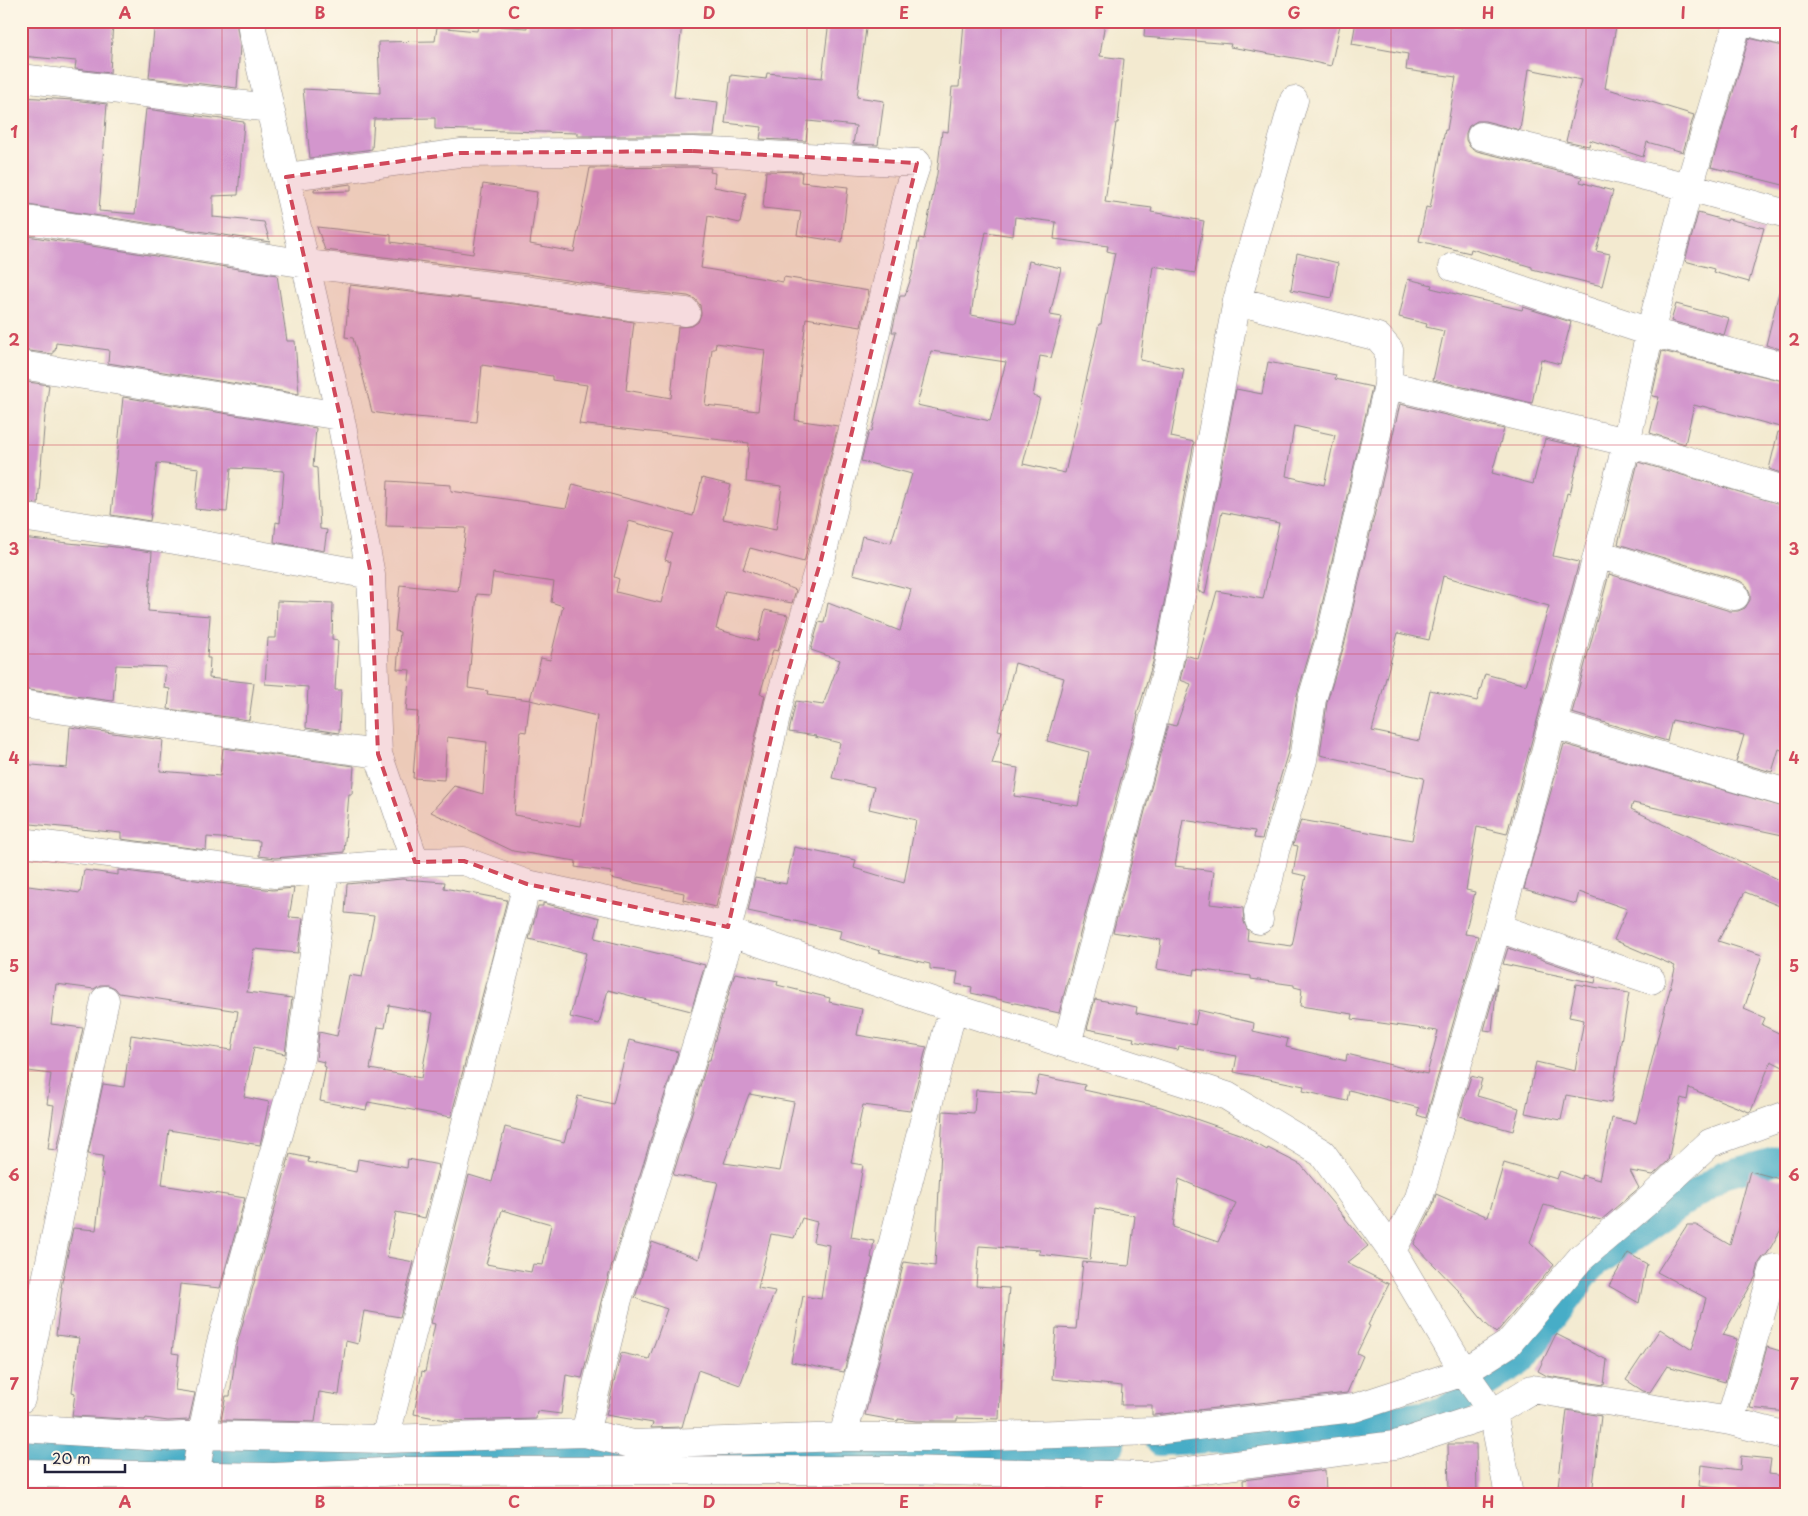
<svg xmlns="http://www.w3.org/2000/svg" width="1808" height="1516" font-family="'Playpen Sans',sans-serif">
  <rect width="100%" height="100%" fill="#fcf5e5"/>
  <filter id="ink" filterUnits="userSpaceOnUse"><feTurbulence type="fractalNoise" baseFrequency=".02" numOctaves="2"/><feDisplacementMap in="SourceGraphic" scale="10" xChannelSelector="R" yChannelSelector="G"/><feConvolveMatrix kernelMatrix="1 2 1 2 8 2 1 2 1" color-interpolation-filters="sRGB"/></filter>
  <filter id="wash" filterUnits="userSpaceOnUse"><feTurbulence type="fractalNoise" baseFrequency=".0096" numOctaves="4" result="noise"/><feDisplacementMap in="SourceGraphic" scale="20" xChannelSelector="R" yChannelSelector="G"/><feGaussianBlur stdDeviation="1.12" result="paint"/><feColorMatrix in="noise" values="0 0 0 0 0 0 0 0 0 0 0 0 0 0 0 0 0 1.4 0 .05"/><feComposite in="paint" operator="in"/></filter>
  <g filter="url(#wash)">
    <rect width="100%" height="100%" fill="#f3ead0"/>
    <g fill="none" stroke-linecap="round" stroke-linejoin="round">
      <path stroke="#47adc7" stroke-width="28" d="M 1159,1442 L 1278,1435 L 1442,1412 L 1522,1360 L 1592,1266 L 1723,1175 L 1782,1159
        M 21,1454 L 260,1456 L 576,1451 L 736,1456 L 1014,1451 L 1111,1445"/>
    </g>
    <g id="blocks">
      <path fill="#d396cd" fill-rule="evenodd" d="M 21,21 L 113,21 L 110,73 L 75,69 L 76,61 L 21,56 Z
        M 155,21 L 179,21 L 210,24 L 210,21 L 236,21 L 240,46 L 237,88 L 149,78 Z
        M 585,21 L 609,21 L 641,25 L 641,21 L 649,21 L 682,24 L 674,97 L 718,102 L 714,136 L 577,136 L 577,133 L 435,129 L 435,118 L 374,119 L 372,149 L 310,158 L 303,89 L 380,93 L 378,42 L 435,41 L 437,27 L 477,31 L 478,25 L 527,28 L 527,22 L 585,26 Z
        M 829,21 L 867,21 L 857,97 L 884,101 L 878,145 L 853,144 L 856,126 L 808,121 L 806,141 L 760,139 L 762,127 L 725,123 L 731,75 L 766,79 L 767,73 L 822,78 Z
        M 964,21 L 1105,21 L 1100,56 L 1124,59 L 1118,123 L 1116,123 L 1105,202 L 1152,208 L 1151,212 L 1204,221 L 1195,273 L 1153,266 L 1140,360 L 1184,369 L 1171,437 L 1194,442 L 1153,662 L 1137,715 L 1138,715 L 1059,1013 L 971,993 L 972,987 L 956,984 L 958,972 L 930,969 L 930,964 L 879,952 L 880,951 L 839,939 L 841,931 L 748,911 L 755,878 L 786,884 L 794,847 L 856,860 L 854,868 L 904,883 L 916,820 L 869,809 L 874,787 L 832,778 L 840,743 L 815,737 L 816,736 L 789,732 L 796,701 L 823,705 L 840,660 L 811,650 L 819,622 L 824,623 L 828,603 L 900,631 L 911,589 L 853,574 L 862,536 L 891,543 L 912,474 L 861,461 L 869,431 L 872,431 L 896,332 L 892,332 L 900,296 L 905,296 L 912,275 L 919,238 L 924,239 L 937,174 L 942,131 L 948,132 L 952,87 L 959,87 ZM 1015,217 L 1056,222 L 1054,239 L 1108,246 L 1107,251 L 1115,253 L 1105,299 L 1101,324 L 1099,324 L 1065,473 L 1023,464 L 1040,398 L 1033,396 L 1040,356 L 1051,358 L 1062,317 L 1050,315 L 1061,268 L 1029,261 L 1016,323 L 971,315 L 977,276 L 986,232 L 1013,236 ZM 931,351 L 1006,362 L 990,421 L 917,405 ZM 1015,663 L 1064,678 L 1047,741 L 1089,752 L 1078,806 L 1014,796 L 1018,768 L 992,764 L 1002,731 L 998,730 Z
        M 1145,21 L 1272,21 L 1303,26 L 1304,21 L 1320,21 L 1340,25 L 1331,66 L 1300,59 L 1230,47 L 1231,44 L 1144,37 Z
        M 1356,21 L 1422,21 L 1462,28 L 1463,21 L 1617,21 L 1605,88 L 1694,115 L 1683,152 L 1647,142 L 1643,157 L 1590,140 L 1589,146 L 1566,141 L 1581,80 L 1529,69 L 1520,130 L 1485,121 L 1477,121 L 1469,126 L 1466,133 L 1466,140 L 1470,147 L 1477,151 L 1582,177 L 1580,182 L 1613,191 L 1596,251 L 1610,254 L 1602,286 L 1532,269 L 1532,267 L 1471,249 L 1470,253 L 1419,241 L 1426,207 L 1430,208 L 1445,130 L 1447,130 L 1456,77 L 1406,70 L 1408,54 L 1352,44 Z
        M 1749,38 L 1787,47 L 1787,186 L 1711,167 Z
        M 21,97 L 73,100 L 107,104 L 99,211 L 135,214 L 146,109 L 244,122 L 238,195 L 213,196 L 213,217 L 264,222 L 270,242 L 21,204 Z
        M 693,167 L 711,168 L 710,172 L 715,173 L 714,187 L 746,193 L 740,223 L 708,216 L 701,268 L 783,282 L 784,277 L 869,291 L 861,327 L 806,318 L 795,420 L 838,426 L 804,562 L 750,548 L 743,569 L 796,590 L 792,603 L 725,591 L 716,629 L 758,641 L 765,610 L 788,615 L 778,651 L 773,650 L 760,694 L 765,695 L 716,907 L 683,900 L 684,893 L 611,878 L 612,872 L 575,867 L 576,861 L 513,851 L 431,812 L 454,786 L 483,794 L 487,742 L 447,737 L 444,780 L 413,778 L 418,712 L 406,711 L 410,670 L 397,669 L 400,632 L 395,631 L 400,585 L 458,591 L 466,528 L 386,526 L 388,481 L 451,485 L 451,491 L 566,508 L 573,484 L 693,516 L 702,478 L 731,485 L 723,519 L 776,530 L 782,486 L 746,482 L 749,443 L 579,424 L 587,385 L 552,380 L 552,376 L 482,365 L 477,422 L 403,416 L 403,417 L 372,412 L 353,338 L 345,337 L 350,285 L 523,305 L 634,322 L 626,390 L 671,398 L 678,327 L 692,326 L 698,322 L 701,314 L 700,305 L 695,299 L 688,296 L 631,290 L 527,274 L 325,250 L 317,227 L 391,235 L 391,242 L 473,254 L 483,184 L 537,192 L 530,244 L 574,252 L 590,168 ZM 716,343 L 765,350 L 758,411 L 705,405 L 712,349 L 715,349 ZM 629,521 L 673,533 L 665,560 L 671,562 L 661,603 L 616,592 L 619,579 L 614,577 ZM 493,573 L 554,582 L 551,602 L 563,606 L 550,660 L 541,658 L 530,700 L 487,694 L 488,691 L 468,688 L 477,594 L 490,595 ZM 530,700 L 597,716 L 581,826 L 514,815 L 520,731 L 526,732 Z
        M 766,171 L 802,172 L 801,182 L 848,187 L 842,242 L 797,235 L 801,212 L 763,208 Z
        M 351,184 L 351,191 L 314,192 L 314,189 Z
        M 1698,213 L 1727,221 L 1728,219 L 1764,228 L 1749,282 L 1713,272 L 1714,269 L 1685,261 Z
        M 21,235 L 277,275 L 287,341 L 295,341 L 299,394 L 108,363 L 109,350 L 56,343 L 55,351 L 53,351 L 53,354 L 21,350 Z
        M 1297,253 L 1338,263 L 1332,298 L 1291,290 Z
        M 1408,279 L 1432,285 L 1431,288 L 1522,310 L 1523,307 L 1571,322 L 1560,364 L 1541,359 L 1532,403 L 1433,380 L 1444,331 L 1426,327 L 1427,324 L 1399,317 Z
        M 1779,292 L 1787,293 L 1787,351 L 1766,345 Z
        M 1676,304 L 1729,318 L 1724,335 L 1671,321 Z
        M 1662,351 L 1787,382 L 1787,429 L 1702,406 L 1701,407 L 1694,405 L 1685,444 L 1650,433 L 1659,397 L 1652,396 Z
        M 1268,362 L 1336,375 L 1335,379 L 1372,387 L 1315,635 L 1297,695 L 1288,752 L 1262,839 L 1254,838 L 1255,831 L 1183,820 L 1175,866 L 1214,871 L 1210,904 L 1243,908 L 1244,922 L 1248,931 L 1247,940 L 1292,946 L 1306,876 L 1293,873 L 1298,846 L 1293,845 L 1301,820 L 1412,840 L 1424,778 L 1320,755 L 1327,702 L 1345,642 L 1400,404 L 1504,429 L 1492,473 L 1533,484 L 1545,439 L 1581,447 L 1570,494 L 1567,493 L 1553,556 L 1579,562 L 1507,834 L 1477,827 L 1466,890 L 1475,892 L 1465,934 L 1478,936 L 1426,1118 L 1417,1115 L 1419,1108 L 1349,1090 L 1347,1101 L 1303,1091 L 1304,1086 L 1234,1072 L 1237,1056 L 1179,1046 L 1178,1050 L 1133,1041 L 1134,1038 L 1087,1029 L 1095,999 L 1137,1007 L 1136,1013 L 1195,1025 L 1198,1010 L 1254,1023 L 1253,1031 L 1288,1039 L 1286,1047 L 1346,1061 L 1347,1054 L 1427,1074 L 1438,1031 L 1352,1019 L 1353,1014 L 1300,1006 L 1302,989 L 1294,987 L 1294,985 L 1251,979 L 1251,976 L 1195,969 L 1194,975 L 1157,969 L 1161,940 L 1113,932 L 1168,724 L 1176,726 L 1191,684 L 1180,680 L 1186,655 L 1198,659 L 1217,591 L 1263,599 L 1279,523 L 1222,512 L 1205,594 L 1198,591 L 1236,389 L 1262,394 ZM 1294,426 L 1335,435 L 1324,485 L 1286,476 ZM 1443,576 L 1549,606 L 1526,685 L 1485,674 L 1477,701 L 1430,690 L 1419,741 L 1372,731 L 1398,633 L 1429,640 Z
        M 21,381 L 49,385 L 45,416 L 38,504 L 21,502 Z
        M 123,397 L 316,428 L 313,467 L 317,468 L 320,529 L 327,530 L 324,551 L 274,542 L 276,522 L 280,523 L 284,471 L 231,468 L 227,512 L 195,509 L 199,468 L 157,463 L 150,521 L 111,515 Z
        M 1778,432 L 1787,433 L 1787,475 L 1769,469 Z
        M 1638,462 L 1787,506 L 1787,752 L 1779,749 L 1772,772 L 1736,762 L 1744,735 L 1672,720 L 1667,741 L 1572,713 L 1609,574 L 1730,611 L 1738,611 L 1745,608 L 1750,600 L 1750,593 L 1747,586 L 1740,581 L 1618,544 Z
        M 21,538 L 107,547 L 107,546 L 152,552 L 148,611 L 210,616 L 207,658 L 210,658 L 209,678 L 254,683 L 249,720 L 168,709 L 170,689 L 164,688 L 166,667 L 116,665 L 113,701 L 21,689 Z
        M 277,601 L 333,603 L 332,639 L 338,640 L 335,690 L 341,690 L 339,733 L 306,728 L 308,687 L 265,684 L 268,638 L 276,638 Z
        M 70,727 L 163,740 L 160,771 L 220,776 L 223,748 L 354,766 L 352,794 L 349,794 L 344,852 L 275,858 L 259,856 L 260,841 L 207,837 L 206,850 L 121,839 L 121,833 L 21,823 L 21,764 L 67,768 Z
        M 1564,744 L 1787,808 L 1787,836 L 1633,803 L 1631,809 L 1787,884 L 1787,909 L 1745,892 L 1718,941 L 1762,955 L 1744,1009 L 1765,1018 L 1762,1025 L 1787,1037 L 1787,1069 L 1771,1061 L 1751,1111 L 1749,1112 L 1689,1088 L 1687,1100 L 1681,1098 L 1668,1161 L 1653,1175 L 1630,1171 L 1639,1188 L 1601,1220 L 1544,1205 L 1530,1242 L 1554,1265 L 1496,1333 L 1485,1323 L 1459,1291 L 1414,1244 L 1433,1205 L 1436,1194 L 1488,1217 L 1504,1163 L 1557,1179 L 1560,1171 L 1581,1179 L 1582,1175 L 1599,1180 L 1612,1118 L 1636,1123 L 1675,969 L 1674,968 L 1675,966 L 1614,940 L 1627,909 L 1579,892 L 1576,904 L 1524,889 Z
        M 84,870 L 118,875 L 118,870 L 273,890 L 294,888 L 289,917 L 303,918 L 298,953 L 254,949 L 247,992 L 292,998 L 285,1054 L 254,1047 L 244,1097 L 269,1102 L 260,1145 L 169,1130 L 162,1185 L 245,1198 L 220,1288 L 180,1284 L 172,1353 L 179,1354 L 175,1390 L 195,1393 L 189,1420 L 168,1421 L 146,1418 L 145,1420 L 72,1416 L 75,1393 L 72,1392 L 79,1338 L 56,1335 L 62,1287 L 61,1287 L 73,1228 L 96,1230 L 103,1173 L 101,1173 L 103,1156 L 88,1154 L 103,1084 L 124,1087 L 131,1035 L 232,1050 L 238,1011 L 119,993 L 115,988 L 108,985 L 100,985 L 94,989 L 56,984 L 51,1024 L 83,1028 L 57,1150 L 48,1149 L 54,1105 L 47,1104 L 51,1074 L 21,1070 L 21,885 L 80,893 Z
        M 402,879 L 445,882 L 444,888 L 507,900 L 451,1117 L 368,1102 L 366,1110 L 320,1101 L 326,1067 L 323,1066 L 324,1062 L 316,1060 L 319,1032 L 337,1036 L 349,975 L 362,977 L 374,916 L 345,913 L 347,884 ZM 389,1005 L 433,1013 L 421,1078 L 370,1069 L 378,1027 L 385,1028 Z
        M 543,903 L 600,918 L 595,938 L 705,965 L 691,1011 L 608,990 L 599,1024 L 570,1017 L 586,953 L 529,939 L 538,906 L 543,906 Z
        M 1508,948 L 1596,978 L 1595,983 L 1503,964 Z
        M 735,973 L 778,981 L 777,985 L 830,998 L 829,1002 L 862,1009 L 857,1035 L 927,1047 L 926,1049 L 910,1111 L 863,1105 L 851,1163 L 863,1165 L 851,1237 L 874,1241 L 871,1258 L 873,1258 L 844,1372 L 791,1362 L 803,1296 L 821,1299 L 829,1245 L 813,1242 L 817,1222 L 802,1218 L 794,1238 L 771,1234 L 758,1288 L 775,1291 L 740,1385 L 698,1370 L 682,1427 L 651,1428 L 653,1423 L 606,1415 L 621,1353 L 649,1359 L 667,1309 L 635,1298 L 652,1242 L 699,1259 L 718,1182 L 673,1175 L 708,1060 L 710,1060 L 715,1039 ZM 749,1094 L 794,1102 L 780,1171 L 724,1163 Z
        M 1497,983 L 1492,1031 L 1484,1030 Z
        M 1576,984 L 1629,993 L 1611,1103 L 1566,1095 L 1561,1120 L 1525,1113 L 1536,1062 L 1575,1071 L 1584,1020 L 1569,1017 Z
        M 629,1040 L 678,1052 L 603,1294 L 582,1378 L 566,1375 L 561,1414 L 537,1411 L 536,1419 L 451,1421 L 414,1414 L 422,1371 L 425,1372 L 435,1324 L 431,1323 L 469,1175 L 492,1182 L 505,1127 L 564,1142 L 568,1129 L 570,1129 L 578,1096 L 613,1104 ZM 502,1210 L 551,1224 L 543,1265 L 533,1264 L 531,1272 L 486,1264 Z
        M 1039,1076 L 1085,1085 L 1084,1090 L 1161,1107 L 1239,1134 L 1267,1150 L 1268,1148 L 1301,1165 L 1368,1246 L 1347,1263 L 1389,1284 L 1368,1325 L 1370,1326 L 1357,1353 L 1363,1356 L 1347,1393 L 1154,1415 L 1152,1415 L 1152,1405 L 1121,1405 L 1122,1386 L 1052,1379 L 1056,1328 L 1076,1329 L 1083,1262 L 1129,1266 L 1135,1216 L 1095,1208 L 1090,1260 L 1039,1254 L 1040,1250 L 979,1246 L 976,1286 L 1009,1288 L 1001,1370 L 999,1419 L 957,1418 L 957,1421 L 916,1421 L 898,1419 L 898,1421 L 865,1415 L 904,1262 L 935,1266 L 943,1111 L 974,1113 L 976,1090 L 1035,1094 ZM 1179,1179 L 1236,1203 L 1218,1242 L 1173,1227 Z
        M 1471,1076 L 1482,1079 L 1477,1096 L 1519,1108 L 1513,1131 L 1459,1116 Z
        M 290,1154 L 309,1158 L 308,1162 L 356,1172 L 358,1159 L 407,1168 L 408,1159 L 439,1165 L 425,1218 L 396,1212 L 387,1257 L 414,1262 L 400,1317 L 364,1311 L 358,1344 L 346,1341 L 339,1395 L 319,1392 L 315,1422 L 221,1420 L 226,1396 L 230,1396 L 237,1344 Z
        M 1750,1171 L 1787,1181 L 1787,1219 L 1767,1254 L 1763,1257 L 1759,1263 L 1756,1276 L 1723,1335 L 1737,1339 L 1725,1382 L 1667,1366 L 1650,1392 L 1643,1391 L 1626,1380 L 1660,1329 L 1692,1350 L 1706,1298 L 1657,1272 L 1687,1225 L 1696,1225 L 1730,1245 Z
        M 1628,1253 L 1647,1264 L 1639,1303 L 1609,1286 Z
        M 1556,1334 L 1607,1360 L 1604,1385 L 1547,1376 L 1538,1371 Z
        M 1767,1347 L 1787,1353 L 1787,1412 L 1750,1408 Z
        M 1567,1410 L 1601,1416 L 1592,1495 L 1557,1495 Z
        M 1448,1444 L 1476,1444 L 1477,1495 L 1449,1495 Z
        M 1741,1456 L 1771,1459 L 1769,1474 L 1785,1476 L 1783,1495 L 1767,1493 L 1767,1495 L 1737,1495 L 1738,1490 L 1699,1486 L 1701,1465 L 1740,1470 Z
        M 1325,1470 L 1326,1495 L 1244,1495 L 1243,1480 Z"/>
    </g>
  </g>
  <g filter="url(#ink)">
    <use href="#blocks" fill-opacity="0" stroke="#8a8686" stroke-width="1"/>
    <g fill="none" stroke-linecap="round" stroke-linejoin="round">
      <g stroke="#8a8686" stroke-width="29">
        <path id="minor" d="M 252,21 L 252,29 L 340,416 L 371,575 L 378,754 L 415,862 L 464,861 L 527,884 L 728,927 L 731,933 L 953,1008 L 1227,1096 L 1322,1153 L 1392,1251 L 1464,1372 L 1493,1413 L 1509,1495
          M 1744,21 L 1787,32
          M 21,78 L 270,108
          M 1481,136 L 1689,187 L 1787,214
          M 286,177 L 460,153 L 693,151 L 917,163 L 907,194 L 865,380 L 821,560 L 780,699 L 728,927
          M 21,219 L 307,264 L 525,290 L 629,306 L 686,312
          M 1453,267 L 1650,332 L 1787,367
          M 1237,301 L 1378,337 L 1389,350 L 1388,385 L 1330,639 L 1312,699 L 1303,760 L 1275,851 L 1269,879 L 1258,912 L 1259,920
          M 21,365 L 340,416
          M 1388,385 L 1626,442 L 1787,491
          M 21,517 L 175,540 L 371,575
          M 1598,554 L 1735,596
          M 21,704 L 378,754
          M 1552,724 L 1787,793
          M 21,842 L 275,874 L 415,862
          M 1498,928 L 1651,980
          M 1067,1044 L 1168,665 L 1237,301 L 1294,100
          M 1392,1251 L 1419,1198 L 1516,862 L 1622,462 L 1650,332 L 1689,187 L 1738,21
          M 21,1399 L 105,1000
          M 1730,1421 L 1774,1268
          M 21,1428 L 164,1437 L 202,1435 L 385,1439 L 585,1433 L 633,1444 L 843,1437 L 959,1437 L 1154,1431 L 1354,1408 L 1464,1372 L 1508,1344 L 1580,1259 L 1649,1200 L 1710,1143 L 1787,1115
          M 585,1433 L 618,1299 L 731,933
          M 843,1437 L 953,1008
          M 385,1439 L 527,884
          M 21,1473 L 274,1477 L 405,1471 L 905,1470 L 1148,1476 L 1395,1445 L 1493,1413 L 1532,1389 L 1730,1421 L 1787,1436
          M 192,1494 L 202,1435 L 220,1346 L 300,1058 L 325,871"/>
      </g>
      <use href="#minor" stroke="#fff" stroke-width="28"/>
    </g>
  </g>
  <path fill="#d1495b" fill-opacity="0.2" stroke="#d1495b" stroke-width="4" stroke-dasharray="10 6" stroke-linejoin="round" d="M 693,151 L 917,163 L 821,560 L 780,699 L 728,927 L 527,884 L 464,861 L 415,862 L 378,754 L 371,575 L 340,416 L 286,177 L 460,153 Z"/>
  <path fill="none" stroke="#d1495b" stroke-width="1" stroke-opacity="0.55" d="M 222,21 L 222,1495M 417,21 L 417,1495M 612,21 L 612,1495M 807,21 L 807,1495M 1001,21 L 1001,1495M 1196,21 L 1196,1495M 1391,21 L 1391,1495M 1586,21 L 1586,1495M 21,236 L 1787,236M 21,445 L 1787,445M 21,654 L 1787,654M 21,862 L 1787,862M 21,1071 L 1787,1071M 21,1280 L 1787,1280"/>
  <rect width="1808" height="1516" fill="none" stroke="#fcf5e5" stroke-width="55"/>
  <path d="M45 1464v8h80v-8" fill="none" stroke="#22223b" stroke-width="2.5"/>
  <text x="52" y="1464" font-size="15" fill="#22223b" stroke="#fcf5e5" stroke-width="4" paint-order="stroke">20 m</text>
  <rect x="28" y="28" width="1752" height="1460" fill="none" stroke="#d1495b" stroke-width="2"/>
  <g font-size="16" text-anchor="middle" font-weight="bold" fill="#d1495b">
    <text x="125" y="19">A</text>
    <text x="320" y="19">B</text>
    <text x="514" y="19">C</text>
    <text x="709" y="19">D</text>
    <text x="904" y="19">E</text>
    <text x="1099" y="19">F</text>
    <text x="1294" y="19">G</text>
    <text x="1488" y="19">H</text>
    <text x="1683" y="19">I</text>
    <text x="14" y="138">1</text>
    <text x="1794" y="138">1</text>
    <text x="14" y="346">2</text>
    <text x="1794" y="346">2</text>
    <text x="14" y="555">3</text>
    <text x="1794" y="555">3</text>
    <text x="14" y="764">4</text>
    <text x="1794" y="764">4</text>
    <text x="14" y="972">5</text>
    <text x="1794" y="972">5</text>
    <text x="14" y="1181">6</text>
    <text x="1794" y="1181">6</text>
    <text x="14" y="1390">7</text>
    <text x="1794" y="1390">7</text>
    <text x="125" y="1508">A</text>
    <text x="320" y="1508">B</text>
    <text x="514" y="1508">C</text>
    <text x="709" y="1508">D</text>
    <text x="904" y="1508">E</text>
    <text x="1099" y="1508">F</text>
    <text x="1294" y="1508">G</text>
    <text x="1488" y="1508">H</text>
    <text x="1683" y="1508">I</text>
  </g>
</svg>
